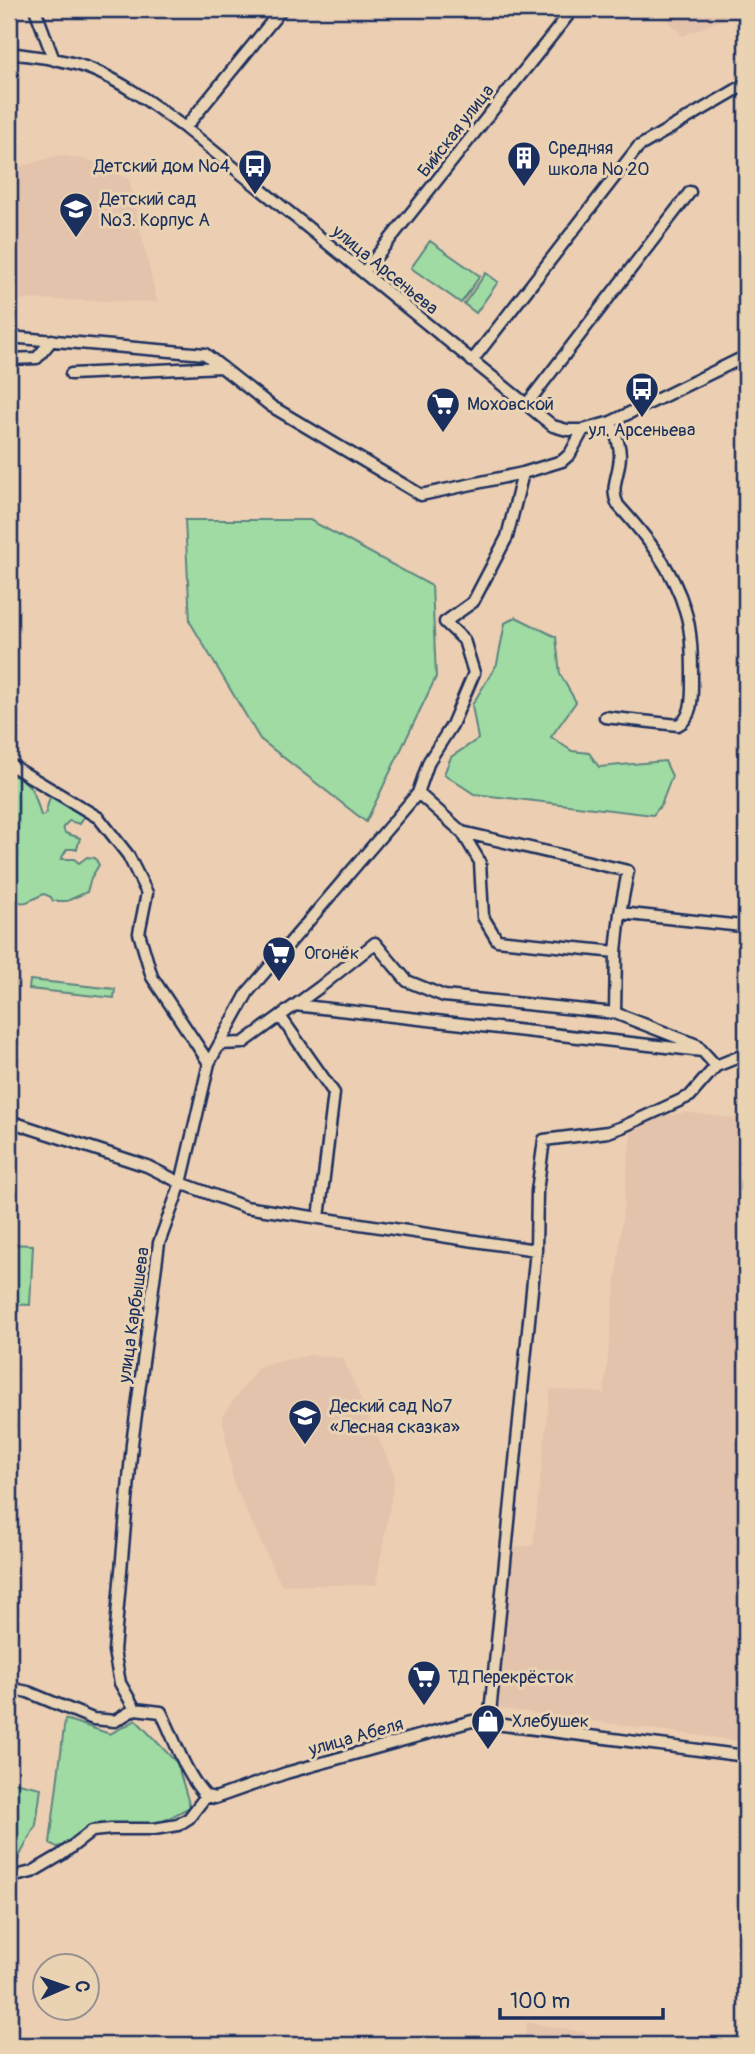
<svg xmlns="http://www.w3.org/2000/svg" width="755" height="2054" font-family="Pangolin,sans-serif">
  <rect width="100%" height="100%" fill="#eccfb2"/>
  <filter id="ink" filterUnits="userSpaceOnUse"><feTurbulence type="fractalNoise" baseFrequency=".0143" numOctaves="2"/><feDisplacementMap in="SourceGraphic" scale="14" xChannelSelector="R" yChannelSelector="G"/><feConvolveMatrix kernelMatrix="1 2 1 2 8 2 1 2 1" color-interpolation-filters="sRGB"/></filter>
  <g filter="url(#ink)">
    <path fill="#e4c3ac" d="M 655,9 L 746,9 L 746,10 L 683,36 Z
      M 60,155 L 92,161 L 129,179 L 157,302 L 9,299 L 9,170 Z
      M 686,1112 L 746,1120 L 746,1742 L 496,1708 L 511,1548 L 533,1545 L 550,1389 L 604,1393 L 632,1123 Z
      M 310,1355 L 343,1358 L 395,1476 L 376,1585 L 281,1585 L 234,1485 L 222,1416 L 259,1366 Z
      M 527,2022 L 655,2045 L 523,2045 Z"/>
    <path fill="#9fdba3" stroke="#5d8580" stroke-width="2" d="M 430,241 L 480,276 L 461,303 L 411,268 Z
      M 486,273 L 498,282 L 476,313 L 464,304 Z
      M 185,520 L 310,520 L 432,586 L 436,677 L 366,822 L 260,739 L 190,622 Z
      M 516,617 L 556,637 L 560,674 L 576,702 L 551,737 L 572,751 L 589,753 L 599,767 L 665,761 L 672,776 L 661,805 L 653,815 L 474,794 L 444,774 L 451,757 L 478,739 L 472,705 L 497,664 L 505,623 Z
      M 15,776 C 34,784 36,798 41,816 L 45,815 L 51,793 L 85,814 L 80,824 L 69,821 L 63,827 L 65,833 L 80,838 L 77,849 L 67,849 L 61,859 L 74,859 L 79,863 L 87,857 L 95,858 L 99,865 L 91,878 L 87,892 L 67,901 L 53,901 L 51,897 L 44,894 C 26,901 23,910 9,892 L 9,777 Z
      M 30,980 L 115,989 L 114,998 L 29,989 Z
      M 9,1244 L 33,1245 L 30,1305 L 9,1304 Z
      M 65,1719 L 110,1734 L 136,1720 L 177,1763 L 190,1807 L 156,1825 L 94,1827 L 66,1845 L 57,1847 L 50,1843 Z
      M 9,1781 L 41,1788 L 36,1825 L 9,1876 Z"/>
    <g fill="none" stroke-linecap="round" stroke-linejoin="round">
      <g stroke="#1b2f5e" stroke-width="15">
        <path id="street" d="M 35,9 L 54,60
          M 9,53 C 37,57 67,59 93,70 C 127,84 156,107 185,128 L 553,426 L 567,430 L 583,430 L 611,422 L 746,356
          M 185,128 L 282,9
          M 364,272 L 573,9
          M 9,337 L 205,354 L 271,406 L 421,495 L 523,473 L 562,461 L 570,454 L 583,430
          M 9,359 L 37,358 L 52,340
          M 472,361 L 638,147 L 746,84
          M 71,374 L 222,367
          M 526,405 L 690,192
          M 605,717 L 678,725 C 693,718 692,695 692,681 C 692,658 692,631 685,610 C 673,569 646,536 618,505 C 609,487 620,474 620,455 C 620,443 615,432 611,422
          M 9,764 L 99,818 L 128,855 L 147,893 L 139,933 L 152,977 L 209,1063
          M 418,793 L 462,832 L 628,871 L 620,913 L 742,926 L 746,923
          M 462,832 L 480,862 L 483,917 L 497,940 L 616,952 L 615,1013 L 697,1045 L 716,1066
          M 616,952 L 620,913
          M 295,1005 L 702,1051
          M 280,1016 L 334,1093 L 319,1218
          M 220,1044 L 243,1043 L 320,987 L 375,943 L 407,981 L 444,996 L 615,1013
          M 9,1121 L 147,1166 L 181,1183 L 245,1207 L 536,1250
          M 9,1688 L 28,1692 L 93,1719 L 115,1721 L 135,1709
          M 135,1709 L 120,1683 L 114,1651 L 132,1444 L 159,1243 L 181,1183 L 209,1063 L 248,992 L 418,793 L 429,761 L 452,725 L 474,673 L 464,640 L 445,622 L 473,602 L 507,537 L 523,473
          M 135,1709 L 161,1712 C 175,1739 184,1773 206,1796
          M 489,1723 L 536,1250 L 537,1191 L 544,1140 L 608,1132 L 622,1127 L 690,1096 L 716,1066 L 746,1054
          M 206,1796 L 215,1798 L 286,1773 L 472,1721 L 746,1756
          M 9,1886 L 15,1876 L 32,1872 L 61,1855 L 92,1831 L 111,1829 L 154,1829 L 178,1825 L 189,1818 L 206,1796"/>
      </g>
      <use href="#street" stroke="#ead3b3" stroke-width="10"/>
    </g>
  </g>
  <defs>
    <g id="building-pin" transform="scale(1.75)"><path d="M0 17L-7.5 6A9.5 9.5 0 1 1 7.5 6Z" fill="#1b2f5e" stroke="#ead3b3"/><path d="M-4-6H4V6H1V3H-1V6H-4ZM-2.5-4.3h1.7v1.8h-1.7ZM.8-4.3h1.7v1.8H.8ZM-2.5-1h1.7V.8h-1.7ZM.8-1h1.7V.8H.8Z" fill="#fff"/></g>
    <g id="bus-pin" transform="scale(1.75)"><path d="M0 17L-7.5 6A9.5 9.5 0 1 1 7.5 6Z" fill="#1b2f5e" stroke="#ead3b3"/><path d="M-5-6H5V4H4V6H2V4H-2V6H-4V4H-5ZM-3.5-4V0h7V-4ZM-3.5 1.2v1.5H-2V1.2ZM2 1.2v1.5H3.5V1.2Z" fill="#fff"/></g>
    <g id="school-pin" transform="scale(1.75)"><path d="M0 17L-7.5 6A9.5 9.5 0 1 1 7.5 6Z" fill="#1b2f5e" stroke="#ead3b3"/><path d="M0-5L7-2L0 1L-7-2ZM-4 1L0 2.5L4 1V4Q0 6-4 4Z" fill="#fff"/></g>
    <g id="supermarket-pin" transform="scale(1.75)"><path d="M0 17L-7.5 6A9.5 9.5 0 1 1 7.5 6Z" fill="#1b2f5e" stroke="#ead3b3"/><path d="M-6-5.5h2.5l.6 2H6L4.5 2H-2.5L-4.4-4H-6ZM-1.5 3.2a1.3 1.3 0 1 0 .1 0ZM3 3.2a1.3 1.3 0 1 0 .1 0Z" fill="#fff"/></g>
    <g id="shop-pin" transform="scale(1.75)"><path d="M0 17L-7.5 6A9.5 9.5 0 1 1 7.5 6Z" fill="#1b2f5e" stroke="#ead3b3"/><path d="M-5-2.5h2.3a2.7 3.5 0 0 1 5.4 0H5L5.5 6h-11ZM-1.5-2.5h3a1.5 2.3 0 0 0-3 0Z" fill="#fff"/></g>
  </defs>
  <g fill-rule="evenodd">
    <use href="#building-pin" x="524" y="158"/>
    <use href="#bus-pin" x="255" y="166"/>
    <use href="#school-pin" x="76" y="209"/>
    <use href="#bus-pin" x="642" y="389"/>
    <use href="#supermarket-pin" x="443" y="404"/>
    <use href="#supermarket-pin" x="279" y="953"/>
    <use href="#school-pin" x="305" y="1416"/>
    <use href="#supermarket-pin" x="424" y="1677"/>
    <use href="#shop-pin" x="488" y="1721"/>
  </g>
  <g text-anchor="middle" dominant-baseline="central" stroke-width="6" stroke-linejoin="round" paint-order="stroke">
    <g font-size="18" fill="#1b2f5e" stroke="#ead3b3">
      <text transform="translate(456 131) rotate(-52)">Бийская улица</text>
      <text transform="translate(385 270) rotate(39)">улица Арсеньева</text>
      <text transform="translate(134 1315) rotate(-82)">улица Карбышева</text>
      <text transform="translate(356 1737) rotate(-16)">улица Абеля</text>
    </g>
    <g font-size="18" fill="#1b2f5e" stroke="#ead3b3" text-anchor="start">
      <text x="548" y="148">Средняя<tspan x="548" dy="21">школа № 20</tspan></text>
      <text x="230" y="166" text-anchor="end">Детский дом №4</text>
      <text x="100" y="199">Детский сад<tspan x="100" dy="21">№3. Корпус А</tspan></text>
      <text x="467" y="404">Моховской</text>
      <text x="642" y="430" text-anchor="middle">ул. Арсеньева</text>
      <text x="304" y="953">Огонёк</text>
      <text x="330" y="1406">Деский сад №7<tspan x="330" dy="21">«Лесная сказка»</tspan></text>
      <text x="448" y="1677">ТД Перекрёсток</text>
      <text x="512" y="1721">Хлебушек</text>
    </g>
  </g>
  <rect width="755" height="2054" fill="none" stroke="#ead3b3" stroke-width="35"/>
  <rect x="18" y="18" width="720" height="2019" fill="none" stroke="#1b2f5e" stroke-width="2.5" filter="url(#ink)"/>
  <g transform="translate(66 1987) rotate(88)"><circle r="33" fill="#ead3b3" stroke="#979191" stroke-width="2"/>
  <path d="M0-5L12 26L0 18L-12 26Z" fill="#1b2f5e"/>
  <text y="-10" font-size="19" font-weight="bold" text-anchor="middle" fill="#1b2f5e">С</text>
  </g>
  <path d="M500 2008v10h163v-10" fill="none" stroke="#1b2f5e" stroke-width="3.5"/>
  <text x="510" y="2008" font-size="21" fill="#1b2f5e" stroke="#ead3b3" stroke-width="5" paint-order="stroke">100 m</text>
</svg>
